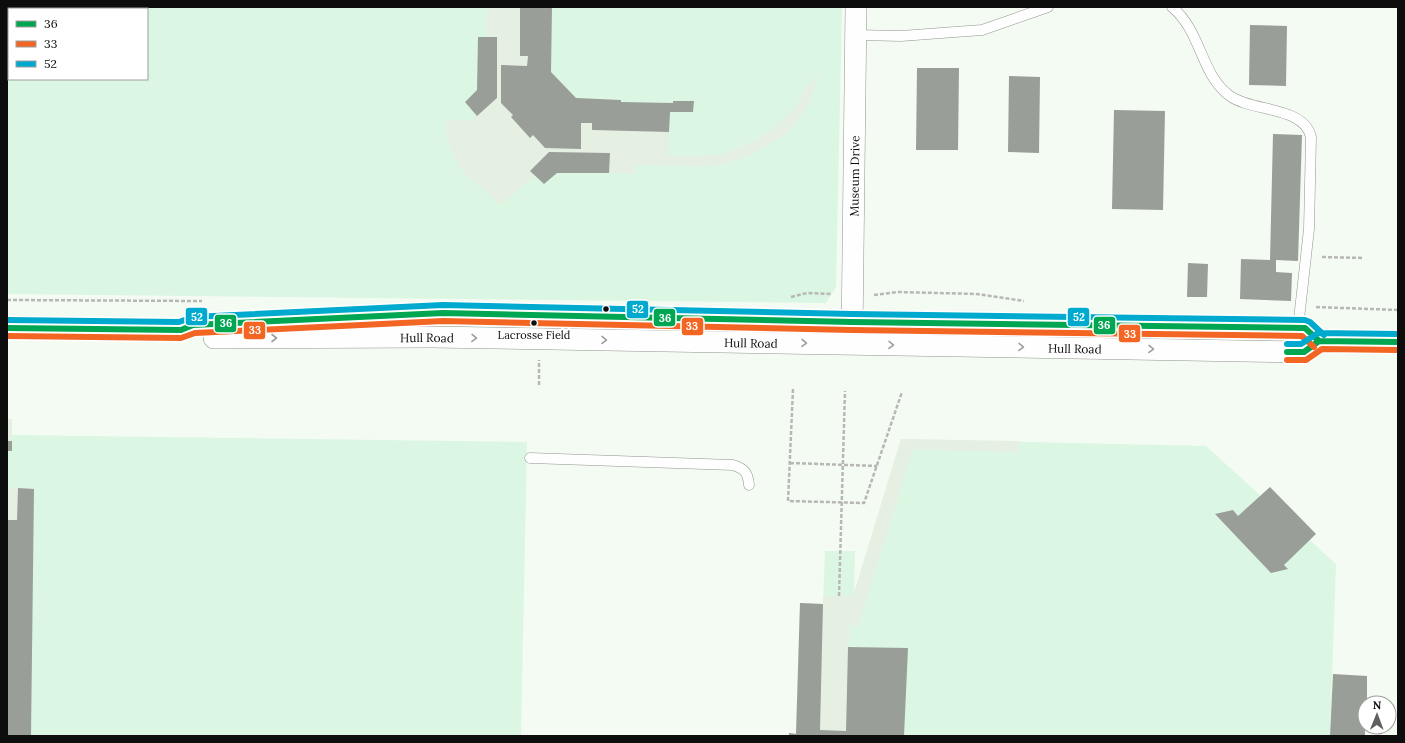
<svg xmlns="http://www.w3.org/2000/svg" width="1405" height="743" font-family="Lora,serif">
  <rect width="100%" height="100%" fill="#f4fbf2"/>
  <path fill="#dbf7e3" fill-rule="evenodd" d="M 7,7 L 842,7 L 836,287 L 826,303 L 7,294 ZM 9,9 L 147,9 L 147,79 L 9,79 Z
    M 12,435 L 527,442 L 521,736 L 7,736 L 7,441 L 12,441 Z
    M 901,439 L 1206,446 L 1336,564 L 1330,736 L 789,736 L 789,733 L 796,733 L 800,603 L 823,604 L 825,551 L 855,551 L 854,594 Z"/>
  <path fill="#e6f0e2" d="M 487,7 L 520,7 L 520,55 L 528,56 L 527,66 L 501,66 L 501,103 L 513,115 L 511,117 L 530,137 L 533,135 L 545,148 L 581,149 L 581,123 L 592,123 L 592,130 L 669,132 L 669,156 L 715,155 L 727,153 L 756,140 L 775,127 L 796,107 L 801,95 L 819,72 L 811,99 L 800,118 L 784,136 L 750,155 L 727,164 L 708,166 L 635,165 L 635,174 L 609,173 L 610,153 L 549,152 L 530,171 L 535,175 L 500,206 L 487,192 L 467,176 L 459,166 L 448,142 L 446,133 L 445,120 L 471,121 L 497,98 L 486,37 Z
    M 7,419 L 12,419 L 12,441 L 7,441 Z
    M 901,439 L 1020,441 L 1020,452 L 913,450 L 858,627 L 851,625 L 848,647 L 846,731 L 820,730 L 823,596 L 853,596 Z
    M 7,488 L 18,488 L 17,520 L 7,622 Z"/>
  <path fill="#9a9e98" d="M 520,7 L 552,7 L 551,72 L 576,98 L 621,100 L 621,102 L 673,103 L 673,101 L 694,101 L 693,112 L 670,112 L 669,132 L 592,130 L 592,123 L 581,123 L 581,149 L 545,148 L 533,135 L 530,138 L 511,117 L 513,115 L 501,103 L 501,65 L 527,66 L 528,56 L 520,56 Z
    M 1250,25 L 1287,26 L 1286,86 L 1249,85 Z
    M 478,37 L 497,37 L 497,98 L 477,116 L 465,102 L 477,90 Z
    M 917,68 L 959,68 L 958,150 L 916,150 Z
    M 1009,76 L 1040,77 L 1039,153 L 1008,152 Z
    M 1114,110 L 1165,111 L 1163,210 L 1112,209 Z
    M 1273,134 L 1302,135 L 1298,261 L 1276,260 L 1276,272 L 1292,273 L 1291,301 L 1240,299 L 1241,259 L 1270,260 Z
    M 549,152 L 610,153 L 609,173 L 557,173 L 544,184 L 530,171 Z
    M 1188,263 L 1208,264 L 1207,297 L 1187,297 Z
    M 7,441 L 12,441 L 12,451 L 7,451 Z
    M 1270,487 L 1316,534 L 1284,565 L 1288,569 L 1271,573 L 1215,514 L 1233,510 L 1238,516 Z
    M 18,488 L 34,489 L 31,736 L 7,736 L 7,520 L 17,520 Z
    M 800,603 L 823,604 L 820,730 L 846,731 L 848,647 L 908,648 L 904,736 L 789,736 L 789,733 L 796,734 Z
    M 1333,674 L 1367,676 L 1367,703 L 1365,703 L 1365,736 L 1330,736 Z"/>
  <g fill="none" stroke-linecap="round" stroke-linejoin="round">
    <g stroke="#919490" stroke-width="11">
      <path id="service" d="M 1172,7 C 1202,32 1200,74 1230,96 C 1252,112 1304,106 1311,137 L 1309,229 L 1298,328
        M 856,35 L 901,36 L 982,30 L 1048,7
        M 530,458 L 733,465 C 745,469 748,473 749,485"/>
    </g>
    <g stroke="#919490" stroke-width="22">
      <g id="minor">
        <path d="M 7,328 L 181,330 L 193,325 L 443,313 L 852,322 L 1298,328 L 1305,328 L 1319,341"/>
        <path id="s1" d="M 852,336 L 856,7"/>
        <path id="s2" d="M 214,338 L 431,337 L 1304,352 L 1319,341 L 1398,342"/>
      </g>
    </g>
    <path stroke="#b7b8b6" stroke-width="2.5" stroke-dasharray="4 2" stroke-linecap="butt" d="M 1322,257 L 1364,258
      M 874,295 L 897,292 L 977,294 L 1024,301
      M 791,297 L 807,293 L 831,294
      M 7,300 L 202,301
      M 1316,307 L 1398,310
      M 539,385 L 539,360
      M 793,389 L 788,501 L 864,503 L 902,392
      M 790,463 L 877,466
      M 839,596 L 845,391"/>
    <use href="#service" stroke="#fdfefd" stroke-width="10"/>
    <use href="#minor" stroke="#fdfefd" stroke-width="21"/>
    <g stroke="#fff" stroke-width="9">
      <path id="bus-1" d="M 7,328 L 181,330 L 193,325 L 443,313 L 852,322 L 1305,328 L 1319,341
        M 1287,352 L 1304,352 L 1319,341 L 1398,342"/>
    </g>
    <g stroke="#fff" stroke-width="9">
      <path id="bus-2" d="M 7,336 L 181,338 L 195,333 L 443,321 L 852,330 L 1302,336 L 1314,347
        M 1287,360 L 1306,360 L 1322,349 L 1398,350"/>
    </g>
    <g stroke="#fff" stroke-width="9">
      <path id="bus-3" d="M 7,320 L 179,322 L 193,317 L 443,305 L 852,314 L 1305,320 L 1310,322 L 1324,335
        M 1287,344 L 1301,344 L 1318,333 L 1398,334"/>
    </g>
    <use href="#bus-1" stroke="#00a651" stroke-width="6"/>
    <use href="#bus-2" stroke="#f26522" stroke-width="6"/>
    <use href="#bus-3" stroke="#00a9ce" stroke-width="6"/>
  </g>
  <defs><path id="oneway-chevron" d="M-2-3.5L2.5 0L-2 3.5" fill="none" stroke-width="1.6" stroke-linecap="round" stroke-linejoin="round"/></defs>
  <g stroke="#9d9e9d">
    <use href="#oneway-chevron" transform="translate(274 338)"/>
    <use href="#oneway-chevron" transform="translate(474 338) rotate(1)"/>
    <use href="#oneway-chevron" transform="translate(604 340) rotate(1)"/>
    <use href="#oneway-chevron" transform="translate(804 343) rotate(1)"/>
    <use href="#oneway-chevron" transform="translate(891 345) rotate(1)"/>
    <use href="#oneway-chevron" transform="translate(1021 347) rotate(1)"/>
    <use href="#oneway-chevron" transform="translate(1151 349) rotate(1)"/>
  </g>
  <g fill="#0d0d0d" stroke="#fff" stroke-width="1.5">
    <circle cx="606" cy="309" r="3.5"/>
    <circle cx="534" cy="323" r="3.5"/>
  </g>
  <g text-anchor="middle" dominant-baseline="central" stroke-width="4" stroke-linejoin="round" paint-order="stroke">
    <g font-size="11" fill="#0d0d0d" stroke="#fff">
      <text x="534" y="335">Lacrosse Field</text>
    </g>
    <g font-size="12" fill="#0d0d0d" stroke="#fff">
      <text stroke="none"><textPath href="#s1" startOffset="160">Museum Drive</textPath></text>
      <text stroke="none"><textPath href="#s2" startOffset="213">Hull Road</textPath></text>
      <text stroke="none"><textPath href="#s2" startOffset="537">Hull Road</textPath></text>
      <text stroke="none"><textPath href="#s2" startOffset="861">Hull Road</textPath></text>
    </g>
  </g>
  <g stroke="#fff" stroke-width="1.5">
    <rect x="626" y="300" width="23" height="19" rx="4" fill="#00a9ce"/>
    <rect x="185" y="307" width="23" height="19" rx="4" fill="#00a9ce"/>
    <rect x="1067" y="307" width="23" height="20" rx="4" fill="#00a9ce"/>
    <rect x="653" y="308" width="23" height="19" rx="4" fill="#00a651"/>
    <rect x="214" y="314" width="23" height="19" rx="4" fill="#00a651"/>
    <rect x="1093" y="316" width="23" height="19" rx="4" fill="#00a651"/>
    <rect x="681" y="317" width="23" height="19" rx="4" fill="#f26522"/>
    <rect x="243" y="321" width="23" height="19" rx="4" fill="#f26522"/>
    <rect x="1118" y="324" width="23" height="19" rx="4" fill="#f26522"/>
  </g>
  <g font-size="11" text-anchor="middle" font-weight="bold" fill="#fff">
    <text x="638" y="313">52</text>
    <text x="197" y="321">52</text>
    <text x="1079" y="321">52</text>
    <text x="665" y="322">36</text>
    <text x="226" y="327">36</text>
    <text x="1104" y="329">36</text>
    <text x="692" y="330">33</text>
    <text x="255" y="334">33</text>
    <text x="1130" y="338">33</text>
  </g>
  <rect width="1405" height="743" fill="none" stroke="#0d0d0d" stroke-width="16"/>
  <rect x="8" y="8" width="140" height="72" fill="#ffffff" stroke="#9e9e9e"/>
  <rect x="16" y="21" width="20" height="6" fill="#00a651" stroke="#9e9e9e"/>
  <text x="44" y="28" font-size="12" fill="#0d0d0d">36</text>
  <rect x="16" y="41" width="20" height="6" fill="#f26522" stroke="#9e9e9e"/>
  <text x="44" y="48" font-size="12" fill="#0d0d0d">33</text>
  <rect x="16" y="61" width="20" height="6" fill="#00a9ce" stroke="#9e9e9e"/>
  <text x="44" y="68" font-size="12" fill="#0d0d0d">52</text>
  <g transform="translate(1377 715) rotate(1)"><circle r="19" fill="#ffffff" stroke="#9e9e9e"/>
  <path d="M0-3L7 15L0 10L-7 15Z" fill="#5e605d"/>
  <text y="-6" font-size="11" font-weight="bold" text-anchor="middle" fill="#0d0d0d">N</text>
  </g>
</svg>
